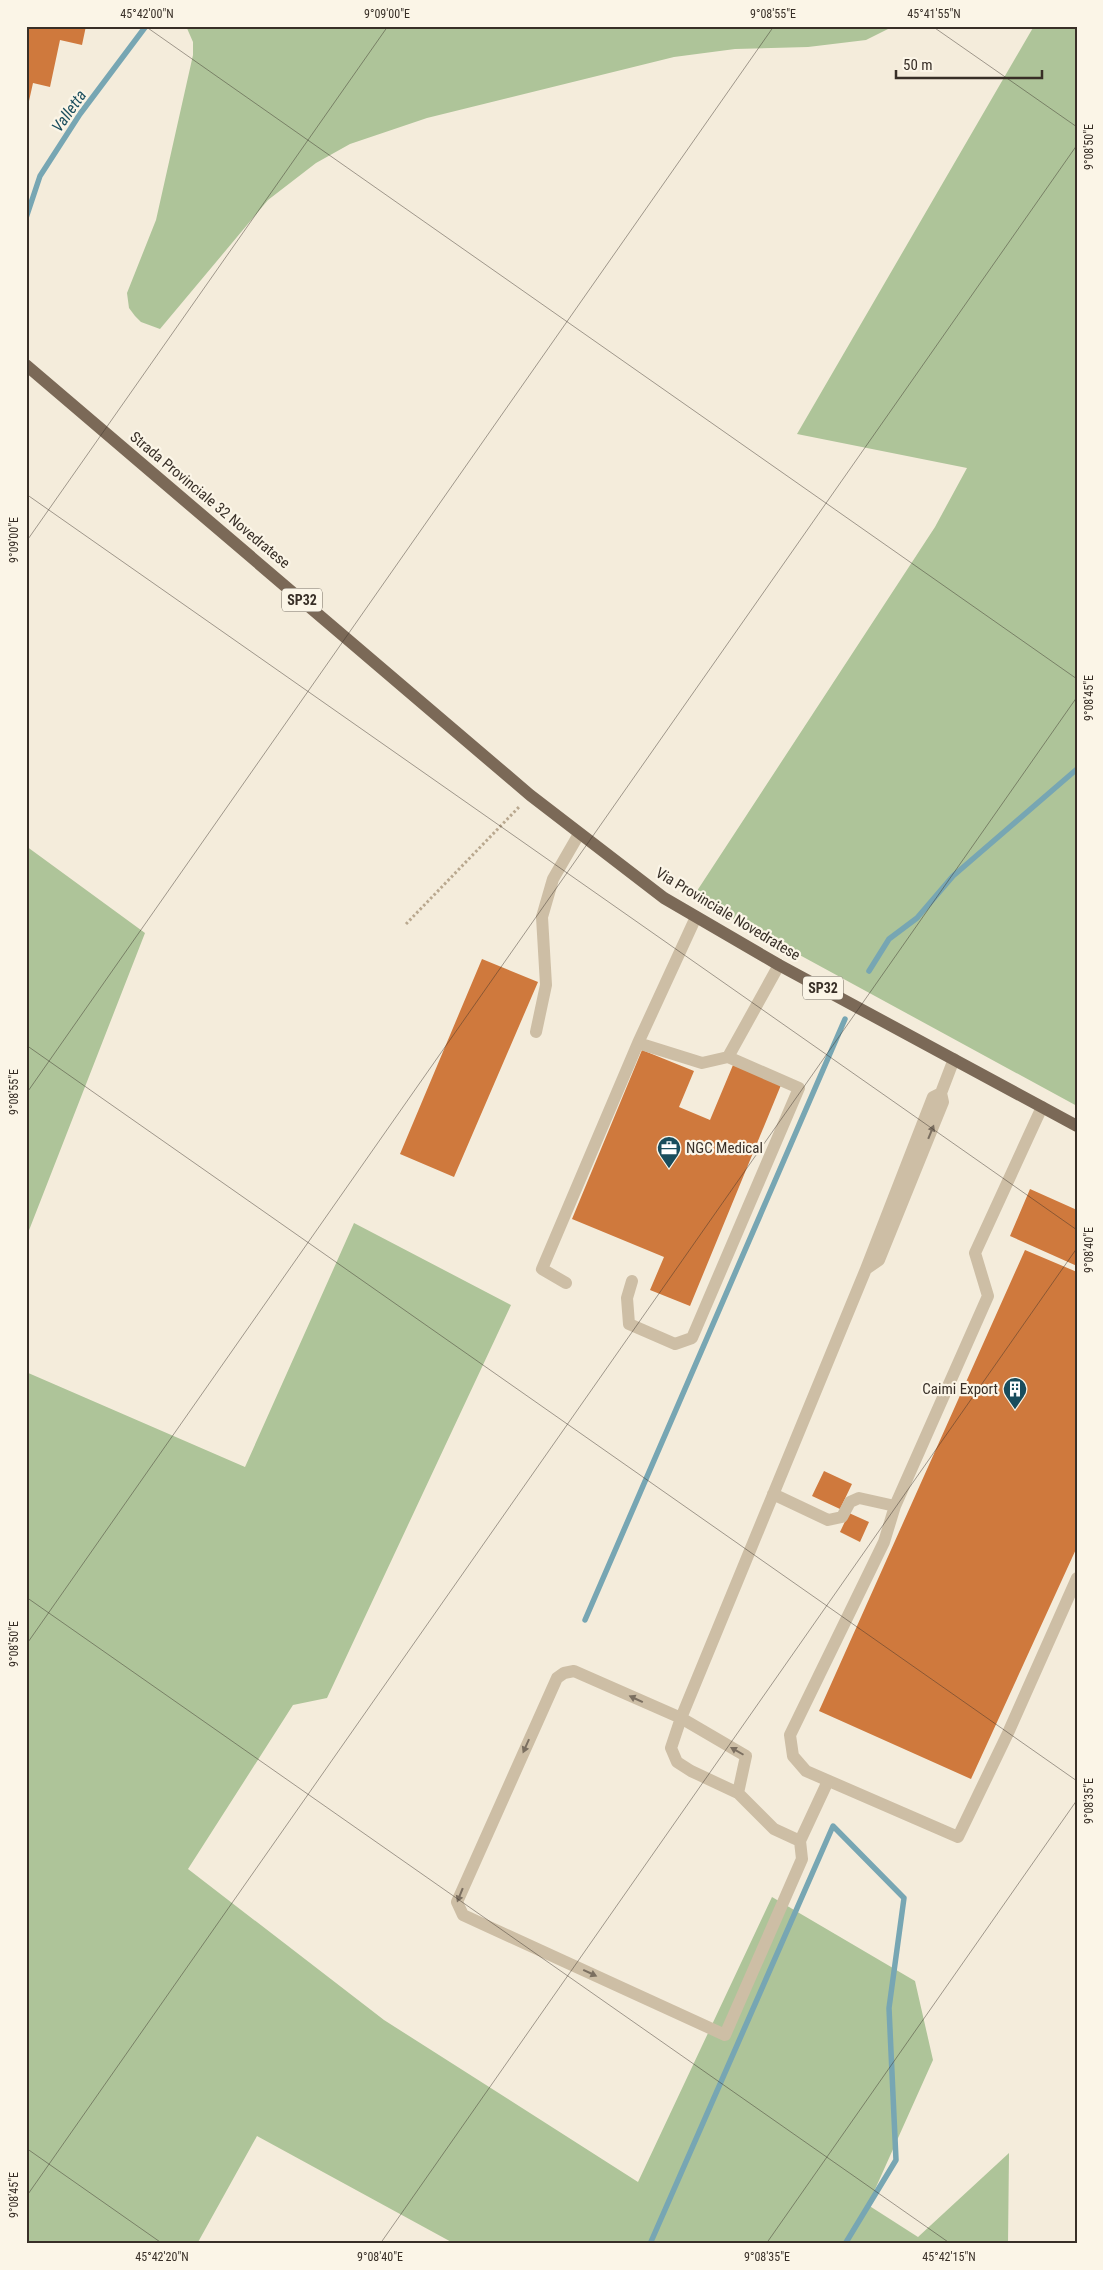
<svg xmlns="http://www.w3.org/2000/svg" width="1103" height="2270" font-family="'Roboto Condensed',sans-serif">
  <rect width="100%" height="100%" fill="#f4ecdb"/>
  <path fill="#aec499" d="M 186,26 L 894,26 L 866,40 L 808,47 L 735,49 L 674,57 L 427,118 L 350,144 L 316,163 L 268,200 L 160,329 L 141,322 L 135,316 L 129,308 L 127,293 L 156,220 L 193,55 L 193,42 Z
    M 1034,26 L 1077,26 L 1077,1106 L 693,897 L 935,527 L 967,468 L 797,434 Z
    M 26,846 L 145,933 L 26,1238 Z
    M 354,1223 L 511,1305 L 327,1698 L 293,1705 L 188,1869 L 384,2020 L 638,2182 L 772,1897 L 915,1981 L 933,2060 L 868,2205 L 918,2237 L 1009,2153 L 1008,2244 L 455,2244 L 257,2136 L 197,2244 L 26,2244 L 26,1372 L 245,1467 Z"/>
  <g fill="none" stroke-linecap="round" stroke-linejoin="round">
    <path stroke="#77a6b3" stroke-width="5.5" d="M 26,218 L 40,176 L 80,114 L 146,26
      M 869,971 L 889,939 L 917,918 L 953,876 L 1077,769
      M 585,1620 L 845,1019
      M 650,2244 L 833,1826 L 904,1898 L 889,2008 L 896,2160 L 845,2244"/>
  </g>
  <path fill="#cf793d" d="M 26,26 L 86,26 L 82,45 L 60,40 L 50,87 L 33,83 L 27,110 Z
    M 482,959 L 538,982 L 454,1177 L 400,1154 Z
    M 642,1050 L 694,1071 L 679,1107 L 710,1120 L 733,1065 L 781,1085 L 690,1306 L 650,1290 L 664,1257 L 572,1219 Z
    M 1030,1189 L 1077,1210 L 1077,1266 L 1010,1236 Z
    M 1025,1250 L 1077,1272 L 1077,1547 L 971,1779 L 819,1711 Z
    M 824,1471 L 852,1484 L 840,1509 L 812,1496 Z
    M 849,1513 L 869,1522 L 860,1542 L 840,1532 Z"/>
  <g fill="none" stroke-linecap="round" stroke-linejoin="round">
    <path stroke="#b9a88f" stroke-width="3" stroke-dasharray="2.5 2.5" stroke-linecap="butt" d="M 406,924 L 519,807"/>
    <path stroke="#cdbea5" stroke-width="12" d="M 696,917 L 638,1043 L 702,1063 L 728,1057
      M 536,1032 L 546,985 L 542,917 L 553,879 L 579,834
      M 1042,1107 L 975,1253 L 988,1296 L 895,1506 L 884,1542 L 790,1735 L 793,1756 L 806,1771 L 958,1837 L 1008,1733 L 1077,1578
      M 866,1269 L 879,1260 L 943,1102 L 941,1093 L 954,1059
      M 632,1281 L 627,1298 L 629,1324 L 675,1344 L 692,1338 L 799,1088 L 728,1057 L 779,965
      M 566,1283 L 542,1269 L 638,1043
      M 773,1494 L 828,1520 L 842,1517 L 850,1502 L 859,1498 L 895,1506
      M 828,1781 L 800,1841 L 774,1829 L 738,1793 L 691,1771 L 677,1762 L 671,1748 L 681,1718 L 866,1269 L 933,1097 L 941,1093
      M 738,1793 L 746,1756 L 681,1718 L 574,1671 L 564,1673 L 557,1678 L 457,1902 L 463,1915 L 725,2035 L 802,1859 L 800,1841"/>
    <path stroke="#7b6957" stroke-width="12" d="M 26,365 L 530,795 L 664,898 L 779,965 L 1077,1126"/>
  </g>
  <defs><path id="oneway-solid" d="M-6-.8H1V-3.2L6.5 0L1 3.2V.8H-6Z" transform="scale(1.25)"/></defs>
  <g fill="#7b6f60">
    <use href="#oneway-solid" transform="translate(931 1132) rotate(-68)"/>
    <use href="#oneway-solid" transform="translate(636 1699) rotate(-155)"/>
    <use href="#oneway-solid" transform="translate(526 1746) rotate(114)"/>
    <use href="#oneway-solid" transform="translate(737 1751) rotate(-150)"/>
    <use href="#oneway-solid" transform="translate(460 1895) rotate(112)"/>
    <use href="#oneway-solid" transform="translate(590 1973) rotate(25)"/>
  </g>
  <path fill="none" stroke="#382f27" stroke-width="1" stroke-opacity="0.45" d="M 145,26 L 1077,679M 932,26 L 1077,127M 26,494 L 1077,1230M 26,542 L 388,26M 26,1045 L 1077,1781M 26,1094 L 774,26M 26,1597 L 951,2244M 26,1645 L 1077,145M 26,2148 L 163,2244M 26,2197 L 1077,697M 380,2244 L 1077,1248M 766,2244 L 1077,1800"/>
  <defs>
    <g id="office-pin" transform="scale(1.25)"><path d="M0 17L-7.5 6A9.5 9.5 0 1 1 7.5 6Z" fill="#194d5d" stroke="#fbf5e7"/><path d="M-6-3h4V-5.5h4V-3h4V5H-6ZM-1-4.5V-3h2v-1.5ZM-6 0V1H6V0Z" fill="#fff"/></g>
    <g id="building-pin" transform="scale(1.25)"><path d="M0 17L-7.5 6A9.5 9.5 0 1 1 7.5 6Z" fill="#194d5d" stroke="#fbf5e7"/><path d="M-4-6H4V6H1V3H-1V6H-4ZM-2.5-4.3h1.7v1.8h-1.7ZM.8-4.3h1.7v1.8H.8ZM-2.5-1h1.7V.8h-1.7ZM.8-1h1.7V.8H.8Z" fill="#fff"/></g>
  </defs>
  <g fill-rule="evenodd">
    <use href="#office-pin" x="669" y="1148"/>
    <use href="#building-pin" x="1015" y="1389"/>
  </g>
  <g text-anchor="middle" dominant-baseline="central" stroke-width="4.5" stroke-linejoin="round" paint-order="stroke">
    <g fill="#fbf5e7" stroke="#726a61" stroke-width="1">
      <rect x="282" y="588.5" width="40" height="23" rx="4"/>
      <rect x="803" y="976.5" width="40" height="23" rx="4"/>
    </g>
    <g font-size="14" font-weight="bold" fill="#382f27">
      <text x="302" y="600">SP32</text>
      <text x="823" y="988">SP32</text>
    </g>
    <g font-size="15" fill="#382f27" stroke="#fbf5e7">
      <text transform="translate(210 500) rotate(40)">Strada Provinciale 32 Novedratese</text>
      <text transform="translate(728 914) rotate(31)">Via Provinciale Novedratese</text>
    </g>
    <g font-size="15" fill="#382f27" stroke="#fbf5e7" text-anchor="start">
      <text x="686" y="1148">NGC Medical</text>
      <text x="998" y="1389" text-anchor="end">Caimi Export</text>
    </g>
    <g font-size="16" font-style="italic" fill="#194d5d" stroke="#fbf5e7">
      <text transform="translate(69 111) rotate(-55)">Valletta</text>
    </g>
  </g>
  <rect width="1103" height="2270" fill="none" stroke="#fbf5e7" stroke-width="55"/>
  <path d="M896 70v8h146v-8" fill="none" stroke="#382f27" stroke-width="2.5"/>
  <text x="903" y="70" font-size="15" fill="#382f27" stroke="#fbf5e7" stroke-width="4" paint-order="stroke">50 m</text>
  <rect x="28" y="28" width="1048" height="2214" fill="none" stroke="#382f27" stroke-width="2"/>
  <g font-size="12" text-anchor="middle" fill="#382f27">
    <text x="147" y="18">45°42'00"N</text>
    <text x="387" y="18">9°09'00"E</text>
    <text x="773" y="18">9°08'55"E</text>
    <text x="934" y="18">45°41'55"N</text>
    <text transform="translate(1089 147) rotate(-90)" y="4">9°08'50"E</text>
    <text transform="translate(14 540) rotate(-90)" y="4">9°09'00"E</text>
    <text transform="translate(1089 698) rotate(-90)" y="4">9°08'45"E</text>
    <text transform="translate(14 1092) rotate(-90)" y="4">9°08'55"E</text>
    <text transform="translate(1089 1250) rotate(-90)" y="4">9°08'40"E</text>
    <text transform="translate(14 1644) rotate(-90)" y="4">9°08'50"E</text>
    <text transform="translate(1089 1801) rotate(-90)" y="4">9°08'35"E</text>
    <text transform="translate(14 2195) rotate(-90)" y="4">9°08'45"E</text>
    <text x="162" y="2261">45°42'20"N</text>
    <text x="380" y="2261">9°08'40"E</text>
    <text x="767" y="2261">9°08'35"E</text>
    <text x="949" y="2261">45°42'15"N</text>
  </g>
</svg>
